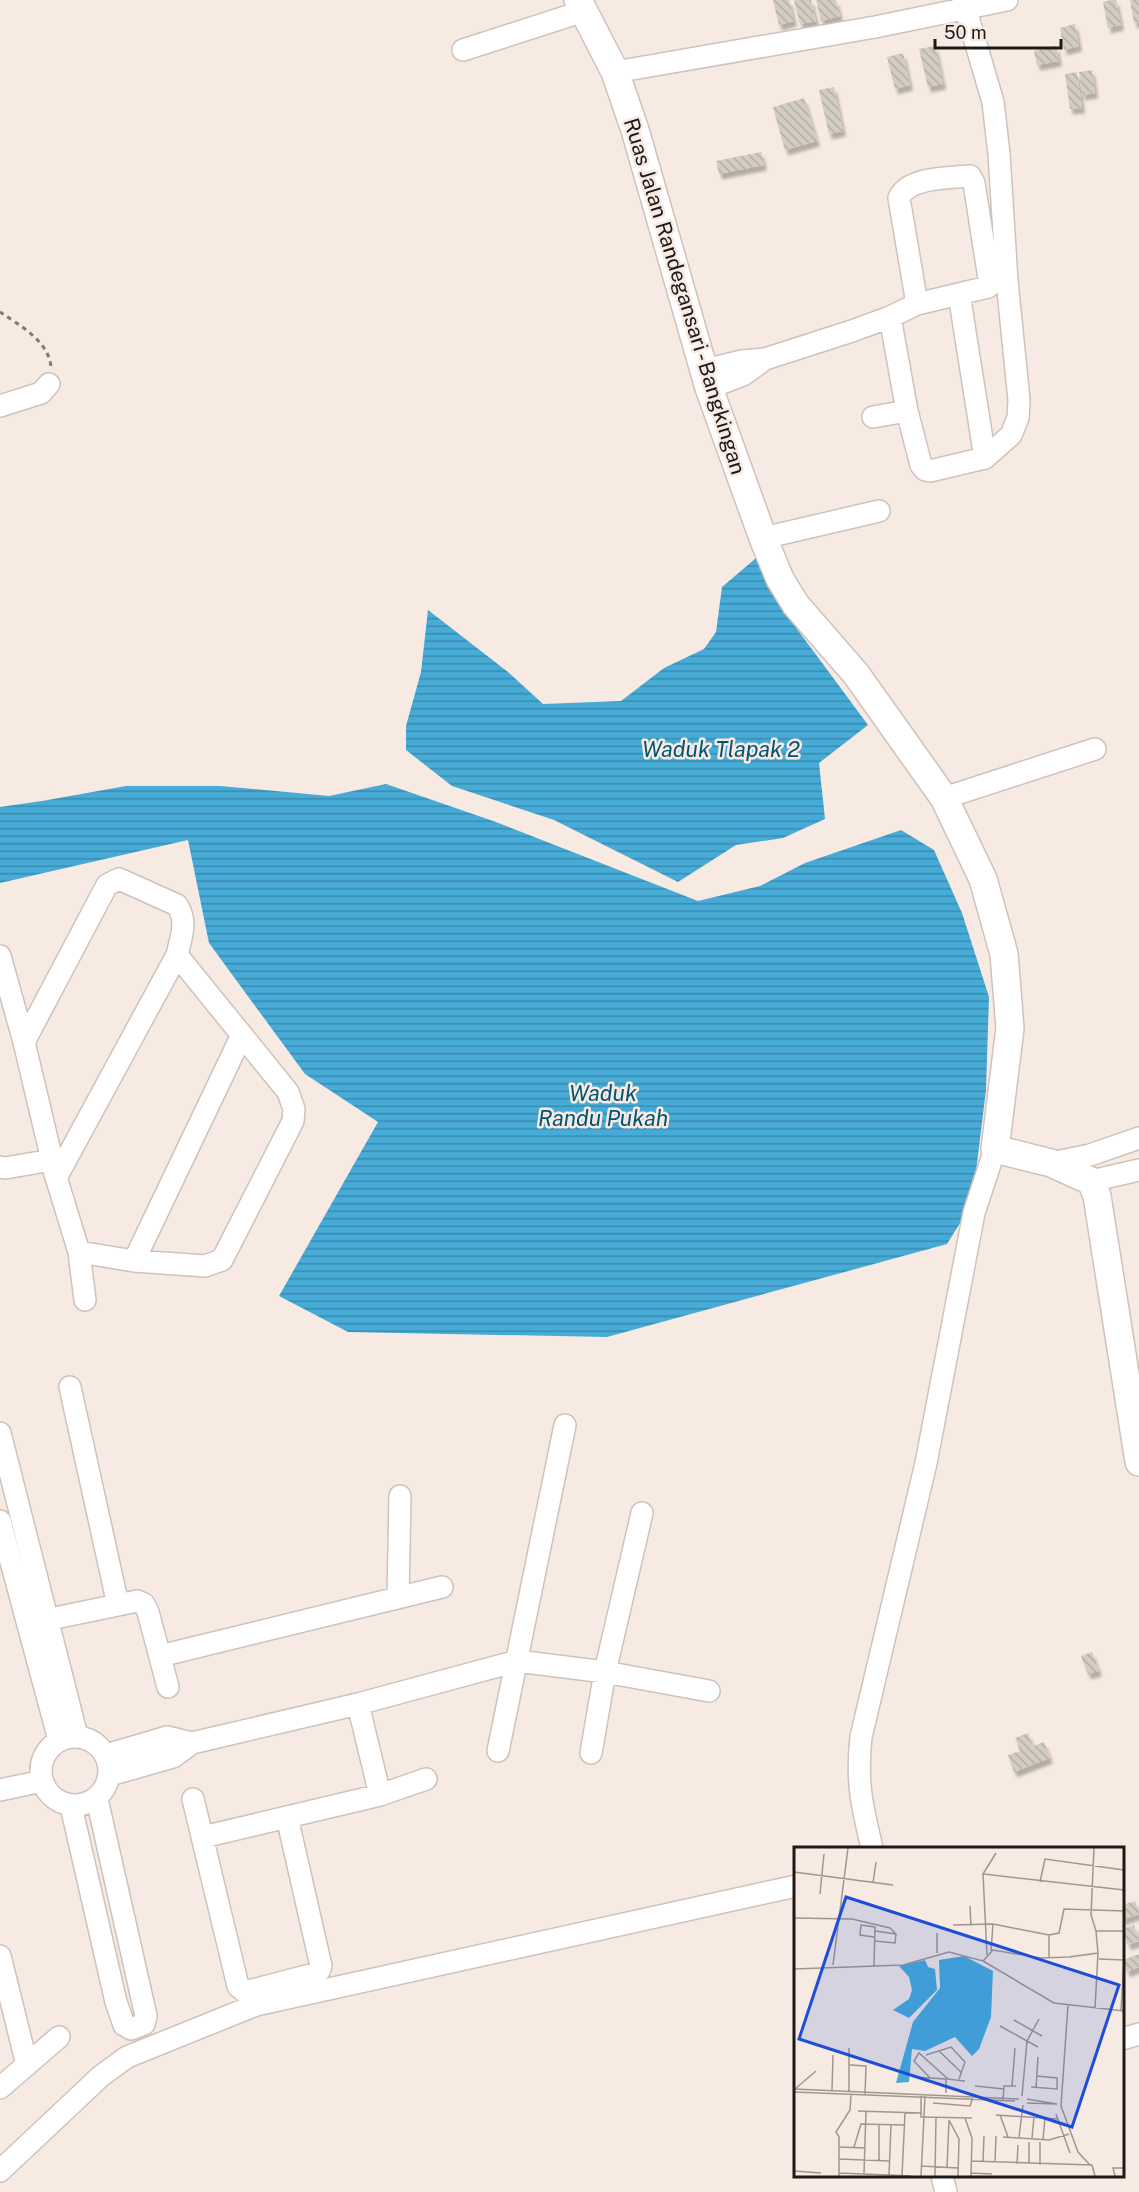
<svg xmlns="http://www.w3.org/2000/svg" width="1139" height="2192" font-family="'Public Sans',sans-serif">
  <defs>
    <pattern id="water-rules" width="6" height="5" patternUnits="userSpaceOnUse" patternTransform="scale(1.5)"><rect width="6" height="5" fill="#47abd7"/><path d="M0 2.5h6" fill="none" stroke="#3b8aad"/></pattern>
    <pattern id="building-back-hatch" width="6" height="6" patternUnits="userSpaceOnUse" patternTransform="scale(1.5)"><rect width="6" height="6" fill="#d3ccc1"/><path d="M-1 5l2 2M0 0l6 6M5-1l2 2" fill="none" stroke="#b5afa5"/></pattern>
    <filter id="shadow"><feDropShadow dx="3" dy="5.5" stdDeviation="1.5" flood-color="#0004"/></filter>
  </defs>
  <rect width="100%" height="100%" fill="#f7eae3"/>
  <path fill="url(#water-rules)" d="M 762,553 L 797,629 L 868,725 L 819,763 L 825,819 L 783,838 L 736,845 L 678,882 L 554,820 L 452,786 L 406,750 L 406,726 L 421,672 L 428,610 L 508,672 L 543,704 L 621,701 L 664,668 L 704,649 L 716,632 L 722,587 Z
    M 386,784 L 496,822 L 698,901 L 760,886 L 805,863 L 901,830 L 934,850 L 962,913 L 989,997 L 986,1090 L 972,1204 L 947,1244 L 607,1337 L 348,1332 L 279,1296 L 378,1122 L 305,1074 L 209,943 L 188,840 L 0,883 L 0,807 L 42,801 L 126,786 L 220,786 L 329,796 Z"/>
  <path fill="url(#building-back-hatch)" filter="url(#shadow)" d="M 773,0 L 789,0 L 794,21 L 779,25 Z
    M 794,0 L 811,0 L 816,21 L 800,24 Z
    M 816,0 L 836,0 L 840,16 L 821,21 Z
    M 1111,0 L 1116,0 L 1121,25 L 1108,28 L 1103,2 Z
    M 1130,0 L 1139,0 L 1139,22 L 1134,23 Z
    M 1075,24 L 1079,46 L 1064,50 L 1060,28 Z
    M 935,46 L 943,84 L 928,87 L 919,49 Z
    M 1056,46 L 1059,61 L 1037,65 L 1034,51 Z
    M 903,53 L 910,85 L 895,89 L 887,57 Z
    M 1092,70 L 1095,93 L 1082,95 L 1079,72 Z
    M 1077,72 L 1082,108 L 1070,109 L 1065,74 Z
    M 834,87 L 843,131 L 829,134 L 819,90 Z
    M 804,98 L 817,141 L 785,150 L 773,107 Z
    M 761,152 L 764,165 L 719,174 L 716,161 Z
    M 1092,1652 L 1099,1671 L 1088,1674 L 1081,1656 Z
    M 1028,1733 L 1033,1746 L 1044,1742 L 1050,1758 L 1014,1772 L 1008,1755 L 1020,1751 L 1015,1738 Z
    M 1135,1901 L 1139,1914 L 1122,1920 L 1122,1905 Z
    M 1134,1925 L 1139,1941 L 1128,1945 L 1122,1929 Z
    M 1139,1954 L 1139,1967 L 1127,1972 L 1123,1960 Z"/>
  <g fill="none" stroke-linecap="round" stroke-linejoin="round">
    <g stroke="#cfc2bb" stroke-width="24">
      <path id="minor" d="M 463,50 L 584,11
        M 615,72 L 875,27 L 1007,0
        M 959,294 L 985,458
        M 890,317 L 907,411 L 921,465 L 925,470 L 930,471 L 985,458 L 1011,435 L 1018,418 L 1019,400 L 1007,281 L 999,154 L 993,102 L 963,0
        M 705,370 L 742,361 L 765,359 L 852,331 L 890,317 L 917,304 L 988,287 L 990,285 L 974,183 L 970,176 C 949,178 908,177 899,198 L 917,304
        M 709,388 L 743,375 L 760,363
        M 0,406 L 41,393 L 49,384
        M 873,417 L 907,411
        M 763,538 L 879,511
        M 944,798 L 1095,749
        M 0,956 L 24,1042 L 52,1160 L 5,1168 L 0,1167
        M 24,1042 L 107,885 L 119,879 L 177,905 C 188,922 181,937 177,955 L 56,1178
        M 1051,1163 L 1090,1155 L 1139,1138
        M 52,1164 L 79,1252 L 85,1300
        M 1091,1181 L 1139,1170
        M 79,1252 L 134,1261 L 205,1266 L 222,1260 L 293,1121 L 294,1109 L 288,1092 L 177,955
        M 134,1261 L 242,1035
        M 70,1387 L 118,1605
        M 0,1433 L 77,1736
        M 0,1521 L 59,1740
        M 398,1598 L 400,1496
        M 36,1622 L 137,1601 L 144,1604 L 148,1612 L 168,1687
        M 160,1656 L 442,1587
        M 358,1704 L 380,1795
        M41 1771a34 34 0 1 1 68 0a34 34 0 1 1-68 0Z
        M 498,1751 L 565,1425
        M 591,1753 L 605,1672 L 642,1513
        M 106,1755 L 167,1737 L 192,1743
        M 110,1775 L 173,1757 L 192,1743 L 358,1704 L 517,1661 L 605,1672 L 709,1691
        M 0,1790 L 42,1781
        M 193,1799 L 238,1986 L 245,1992 L 314,1974 L 319,1971 L 321,1966 L 287,1817
        M 71,1806 L 116,2002 L 124,2025 L 131,2029 L 144,2024 L 146,2016 L 97,1799
        M 203,1837 L 380,1795 L 426,1779
        M 872,1848 C 862,1806 856,1782 861,1737 L 926,1463 L 974,1213 L 995,1149
        M 0,1956 L 27,2065
        M 1122,2039 L 1139,2034
        M 0,2088 L 59,2037
        M 0,2171 L 101,2076 L 127,2057 L 256,2005 L 796,1886
        M 942,2176 L 946,2192"/>
    </g>
    <g stroke="#cfc2bb" stroke-width="30">
      <path id="major" d="M 578,0 L 615,72 L 635,130 L 709,388 L 763,538 L 780,579 L 796,605 L 856,674 L 944,798 L 983,879 L 1004,954 L 1010,1028 L 995,1149 L 1051,1163 L 1091,1181 L 1097,1196 L 1139,1462"/>
    </g>
    <path stroke="#807874" stroke-width="3" stroke-dasharray="4.5 4.5" stroke-linecap="butt" d="M 0,312 C 19,325 49,341 51,367"/>
    <use href="#minor" stroke="#fff" stroke-width="21"/>
    <use href="#major" stroke="#fff" stroke-width="27"/>
  </g>
  <g text-anchor="middle" dominant-baseline="central" stroke-width="5" stroke-linejoin="round" paint-order="stroke">
    <g font-size="21" fill="#1e1917" stroke="#f7eae3">
      <text transform="translate(685 296) rotate(73)">Ruas Jalan Randegansari - Bangkingan</text>
    </g>
    <g font-size="22" font-style="italic" fill="#005573" stroke="#f7eae3">
      <text x="721" y="749">Waduk Tlapak 2</text>
      <text x="603" y="1093">Waduk<tspan x="603" dy="25">Randu Pukah</tspan></text>
    </g>
  </g>
  <g transform="translate(794 1847)">
    <rect width="330" height="330" fill="#f7eae3"/>
    <path d="M 170,109 L 199,124 L 197,170 L 185,202 L 178,209 L 161,190 L 131,204 L 118,202 L 115,235 L 102,236 L 119,175 L 146,141 L 145,113 ZM 131,113 L 134,120 L 141,122 L 143,143 L 115,171 L 99,163 L 115,152 L 118,143 L 115,130 L 105,119 Z" fill="#47abd7"/>
    <path fill="none" stroke="#a09691" stroke-width="1.5" d="M 300,1 L 297,68 L 302,84M 202,6 L 189,27 L 330,43M 0,25 L 99,38M 189,27 L 193,108M 246,35 L 251,12 L 330,23M 79,36 L 82,15M 26,47 L 30,7M 176,59 L 177,79M 0,71 L 58,72 L 96,81 L 102,87 L 101,96 L 81,94M 159,78 L 199,77 L 255,88 L 265,86 L 270,62 L 330,64M 81,84 L 102,87M 143,86 L 143,106M 255,88 L 255,111M 197,104 L 199,77M 305,112 L 330,113M 189,114 L 260,156 L 330,164M 39,118 L 54,1M 80,119 L 81,80 L 67,78 L 66,88 L 80,90M 0,122 L 109,118 L 155,105 L 189,114 L 199,103 L 247,111 L 275,110 L 304,106 L 302,84 L 330,84M 274,158 L 267,259 L 284,305 L 296,318M 301,161 L 304,106M 327,163 L 330,113M 220,173 L 248,189M 206,179 L 244,200M 145,204 L 168,226M 132,208 L 157,200 L 171,215 L 165,232M 56,218 L 72,219 L 71,247M 119,230 L 152,232 L 152,246M 136,231 L 120,214 L 125,206 L 154,232M 153,232 L 171,234M 181,239 L 210,242M 218,239 L 221,201M 237,240 L 263,242 L 263,231 L 243,229M 242,241 L 244,210M 0,242 L 225,252M 1,242 L 22,224M 38,243 L 39,208M 55,244 L 55,201M 0,245 L 221,254M 127,249 L 127,271M 228,249 L 233,194 L 245,172M 209,253 L 210,239 L 222,239M 139,256 L 176,259 L 179,250M 233,256 L 263,257 L 233,252M 64,264 L 127,266M 262,267 L 276,306M 202,268 L 264,272M 206,268 L 214,290M 128,270 L 178,271M 171,271 L 178,291 L 177,329M 155,273 L 165,292 L 164,329M 209,290 L 255,293 L 275,287M 225,290 L 229,258M 238,291 L 240,270M 249,292 L 251,271M 46,300 L 71,301M 60,300 L 67,277 L 110,278M 45,312 L 95,314M 85,313 L 85,277M 177,314 L 298,318 L 301,329M 189,315 L 190,289M 201,315 L 202,289M 223,317 L 224,298M 235,317 L 235,295M 246,318 L 246,295M 127,319 L 164,321M 153,320 L 155,274M 0,324 L 27,326M 45,326 L 117,329M 70,326 L 72,264M 177,326 L 198,327M 95,328 L 97,278M 108,328 L 111,266M 45,329 L 45,290 L 42,285 L 56,263 L 57,248M 127,329 L 131,249M 141,329 L 142,270M 321,329 L 319,321 L 330,321"/>
    <path fill="#1d4ed8" fill-opacity="0.15" stroke="#1d4ed8" stroke-width="3" d="M 52,50 L 325,138 L 278,280 L 5,192 Z"/>
    <rect width="330" height="330" fill="none" stroke="#1e1917" stroke-width="3"/>
  </g>
  <path d="M935 39v9h126v-9" fill="none" stroke="#1e1917" stroke-width="3"/>
  <text x="944" y="39" font-size="18" fill="#1e1917" stroke="#f7eae3" stroke-width="4.5" paint-order="stroke">50 m</text>
</svg>
